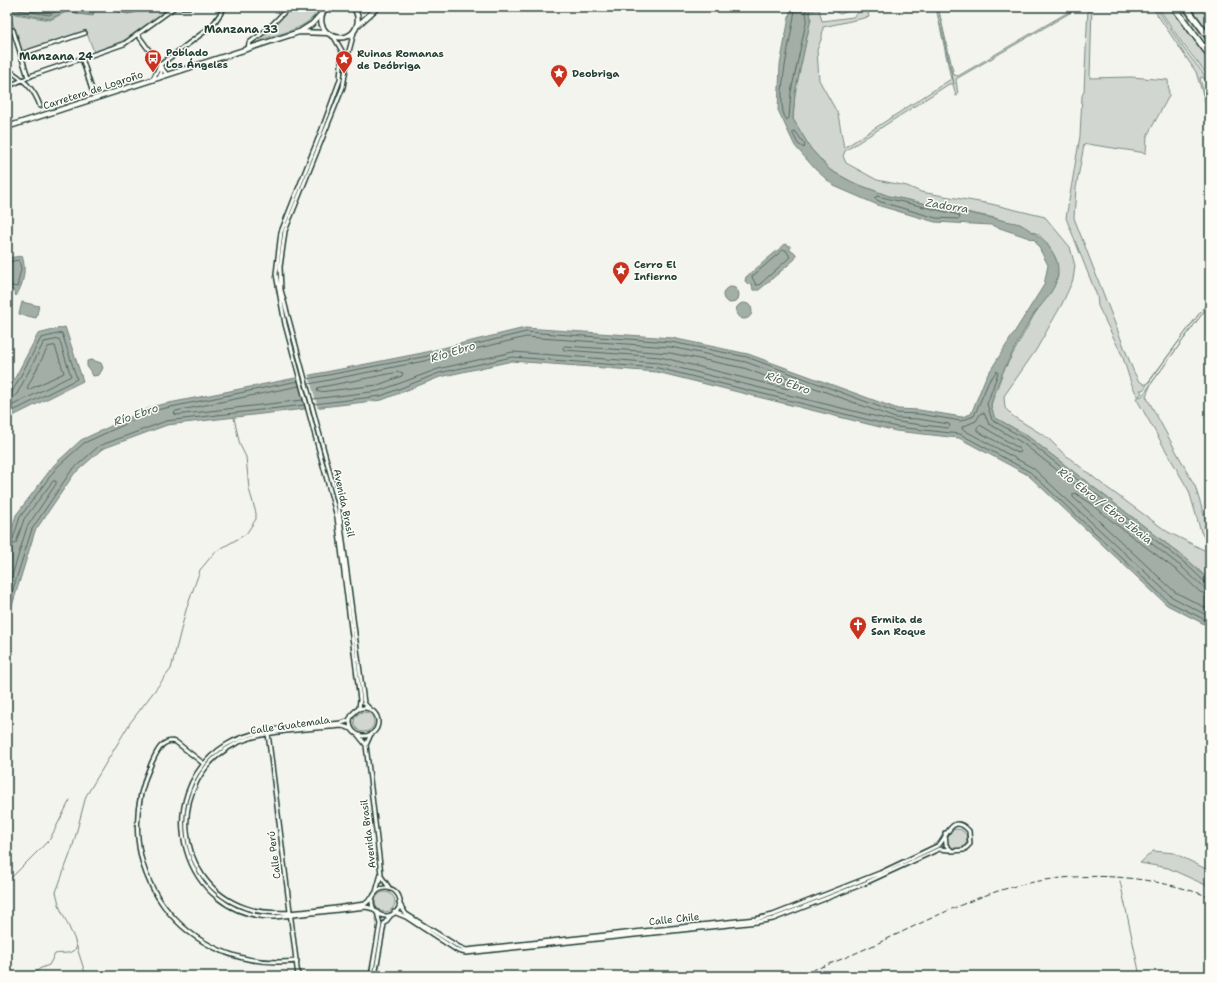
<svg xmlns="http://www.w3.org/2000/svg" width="1217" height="983" font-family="'Shantell Sans',sans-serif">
  <rect width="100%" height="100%" fill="#f4f4ef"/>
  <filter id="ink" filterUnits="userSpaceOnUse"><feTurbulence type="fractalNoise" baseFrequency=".025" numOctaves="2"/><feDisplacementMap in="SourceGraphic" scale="8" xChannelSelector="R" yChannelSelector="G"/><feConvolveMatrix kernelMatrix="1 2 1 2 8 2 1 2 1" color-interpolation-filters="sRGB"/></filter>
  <g filter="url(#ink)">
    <path fill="#d1d6d1" stroke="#788a82" d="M 95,7 L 112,7 L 116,11 L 128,14 L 140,11 L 146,7 L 171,7 L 130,38 L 94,52 L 86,31 L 22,52 L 8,9 L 10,8 L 15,14 L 50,20 L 70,10 L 78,14 L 93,16 Z
      M 291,7 L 319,7 C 310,30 280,33 259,40 L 259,38 L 274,26 Z
      M 809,7 L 812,7 L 812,11 L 819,9 L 822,21 L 853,17 L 859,12 L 856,9 L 840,14 L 836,12 L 844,7 L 867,7 L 869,17 L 823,27 L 822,37 L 817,50 L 819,80 L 838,114 L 844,148 L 951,79 L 936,7 L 954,84 L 938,7 L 954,75 L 958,76 L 1077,7 L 1080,7 L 956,79 L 958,95 L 956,96 L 953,84 L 949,84 L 845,151 L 843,156 L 846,163 L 877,180 L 907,186 L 921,192 L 991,204 L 1045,217 L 1070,247 L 1075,266 L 1073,280 L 1062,304 L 1036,350 L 1004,396 L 1005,408 L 1014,417 L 1048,438 L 1063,453 L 1102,484 L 1168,532 L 1210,553 L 1210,581 L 1189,561 L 1026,435 L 994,417 L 991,405 L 1003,372 L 1034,315 L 1054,286 L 1058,276 L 1056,259 L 1047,243 L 1038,234 L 995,218 L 889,196 L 854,183 L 830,170 L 811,149 L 793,119 L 795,93 L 811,18 Z
      M 1088,7 L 1092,7 L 1090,78 L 1131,77 L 1168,80 L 1169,96 L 1147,136 L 1146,153 L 1087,144 L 1084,145 L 1076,188 L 1074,218 L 1133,370 L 1138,380 L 1145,385 L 1150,380 L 1210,299 L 1147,385 L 1143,390 L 1140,390 L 1142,393 L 1139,396 L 1137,395 L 1131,383 L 1122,355 L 1098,306 L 1097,296 L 1066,218 L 1080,136 L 1082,96 L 1084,91 Z
      M 1152,7 L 1156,7 L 1181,45 L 1210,82 L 1210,88 L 1203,77 L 1200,78 L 1210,118 L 1196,72 Z
      M 1158,7 L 1169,7 L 1210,61 L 1210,78 L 1182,43 Z
      M 1177,7 L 1183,7 L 1210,43 L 1210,51 Z
      M 1190,7 L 1199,7 L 1210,20 L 1210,34 Z
      M 1210,303 L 1151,384 L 1146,396 L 1195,486 L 1210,534 L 1210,548 L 1201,532 L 1189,491 L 1136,398 L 1142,396 Z
      M354 722a10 10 0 1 1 20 0a10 10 0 1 1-20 0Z
      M947 839a10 10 0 1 1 20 0a10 10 0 1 1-20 0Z
      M 1153,851 L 1174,853 L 1210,871 L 1210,887 L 1168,868 L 1140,863 Z
      M375 902a10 10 0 1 1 20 0a10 10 0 1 1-20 0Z"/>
    <path fill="#a3aea7" stroke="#6e8179" d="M 10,7 L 94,7 L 93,15 L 78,14 L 70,9 L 50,19 L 16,13 Z
      M 112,7 L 145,7 C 135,15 122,16 112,7 Z
      M 791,7 L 809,7 L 811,18 L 795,93 L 793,119 L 811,149 L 830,170 L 854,183 L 889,196 L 1020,224 C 1043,237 1068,258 1054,287 C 1049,297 1041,305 1034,314 C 1025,327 991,391 991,405 C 991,409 994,413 994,417 L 1026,435 L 1189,561 L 1210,581 L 1210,627 L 1167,605 L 1028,475 L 959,438 L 896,431 L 657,372 L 512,361 L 440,377 L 382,400 L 167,425 L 102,449 L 74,474 L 35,531 L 11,609 L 7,616 L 7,544 L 16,515 L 54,465 L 81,440 L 154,406 L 422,353 L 525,328 L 672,338 L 748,354 L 898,409 L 919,410 L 962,417 L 971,414 L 985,379 L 1044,285 L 1048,265 L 1035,240 L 991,225 L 935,222 L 880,206 L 834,186 L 815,169 L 795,146 L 778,110 L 780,65 Z
      M 785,244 L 790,246 L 790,251 L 793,251 L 796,254 L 795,259 L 759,290 L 753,290 L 752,284 L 748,284 L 745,281 L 746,277 Z
      M 22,256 C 27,269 23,285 16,296 L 14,291 L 7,288 L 7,258 Z
      M723 295a8 8 0 1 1 16 0a8 8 0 1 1-16 0Z
      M 22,302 L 39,306 L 36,318 L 19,314 Z
      M736 311a8 8 0 1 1 16 0a8 8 0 1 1-16 0Z
      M 65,327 L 83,381 L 7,419 L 7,393 L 38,334 Z
      M 92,360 L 101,363 L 103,368 L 99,375 L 93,376 L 87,366 L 87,361 Z"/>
    <path fill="#f4f4ef" d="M 308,373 L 318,409 L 306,411 L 296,375 Z"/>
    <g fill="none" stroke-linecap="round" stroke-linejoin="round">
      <path stroke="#546a62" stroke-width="1" d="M 15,7 L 18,10 L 49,15 L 64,7
        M 795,7 C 794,29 772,105 787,120 L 789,118 L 791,92 L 807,18 L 805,7
        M 794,131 L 796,132 L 805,145 L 804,148 L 798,144 L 793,134 Z
        M 877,196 L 959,215 L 960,218 L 958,219 L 936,218 L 881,202 L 875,199 Z
        M 783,250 L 786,250 L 790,257 L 759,285 L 756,285 L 752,277 Z
        M 7,262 L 19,260 L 21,269 L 17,287 L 7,285
        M 55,346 L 64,373 L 28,390 L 27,388 L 48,347 Z
        M 565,346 L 670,353 L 744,368 L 789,385 L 790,387 L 788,389 L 660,357 L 564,350 L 563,348 Z
        M 400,372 L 403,373 L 402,376 L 378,385 L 319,392 L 317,391 L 318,388 Z
        M 307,379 L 423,357 L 526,332 L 671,342 L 747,357 L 896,413 L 919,414 L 961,421 L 974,416 L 989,381 L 997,371 L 998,373 L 987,404 L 992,420 L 1024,438 L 1186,564 L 1206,583 L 1210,584
        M 309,384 L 424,361 L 526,337 L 670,347 L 746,362 L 895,418 L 918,419 L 949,424 L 950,426 L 948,428 L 898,422 L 659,363 L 513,352 L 438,369 L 379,391 L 313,399
        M 299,386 L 176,411 L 174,413 L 176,415 L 303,400
        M 7,394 L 12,392 L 41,338 L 62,333 L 77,379 L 7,414
        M 7,399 L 12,398 L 17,394 L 44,342 L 59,339 L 71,376 L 7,408
        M 314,404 L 381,396 L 439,373 L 512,357 L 658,368 L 897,427 L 960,434 L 1030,472 L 1169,602 L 1210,622
        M 980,425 L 1017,447 L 1021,452 L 1018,453 L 977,431 L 977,428 Z
        M 7,542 L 13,539 L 20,517 L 57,467 L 84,443 L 156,410 L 298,381
        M 7,547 L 16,543 L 24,519 L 53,481 L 56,481 L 56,484 L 27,527 L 7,592
        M 1210,589 L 1203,587 L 1183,568 L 1021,442 L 989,424 L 984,413 L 981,413 L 976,421 L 962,427 L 962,429 L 1033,468 L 1172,597 L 1210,617
        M 1210,595 L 1200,592 L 1179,572 L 1113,522 L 1092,504 L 1075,493 L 1073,494 L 1073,497 L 1175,592 L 1210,610
        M 7,608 L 32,529 L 71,471 L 99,446 L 166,421 L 304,405"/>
      <path stroke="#6e8179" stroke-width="1" d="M 1120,881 L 1140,976
        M 7,882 L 50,839 L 70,800
        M 33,976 L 39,969 L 49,965 L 55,954 C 64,952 70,956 77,947
        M 86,976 L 74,938 L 60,908 L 56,892 L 72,849 L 86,796 L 130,723 L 171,669 L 186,610 L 200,570 L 215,552 L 246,534 L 256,519 L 256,513 L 249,489 L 246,457 L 240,445 L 234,418"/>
      <g stroke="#1f3d34" stroke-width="6">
        <path id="street" d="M 178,7 L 189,7
          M 7,32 L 13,30 L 28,77
          M 354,32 L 348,55 L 343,87 L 285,231 L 280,267 L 281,290 L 338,503 L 364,703 L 372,711
          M 138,35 L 167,75
          M 334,37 L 342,51 L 340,80 L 322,129 L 281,232 L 276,274 L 285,324 L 337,517 L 360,700 L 359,708 L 354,713
          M 248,49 L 249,43 L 268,29 L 289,7
          M 21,54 L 85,33
          M 82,58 L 92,90
          M 7,69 C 23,79 34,88 40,106
          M 159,78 L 161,74 L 160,66
          M 153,79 L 160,65 L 212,26 L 225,7
          M 7,87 L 33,75 L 124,44 L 175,7
          M350 722a14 14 0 1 1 28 0a14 14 0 1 1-28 0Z
          M 352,716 L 348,721 L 341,723 C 306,727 257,726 226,745 C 148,794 182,918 275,917 L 366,907 L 374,909
          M 352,729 L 342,726 C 310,729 263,730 235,744 C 166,779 172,883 246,908 C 277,919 332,908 365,904 L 373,897
          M 268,733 L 298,976
          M 358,735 L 366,745 L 381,874 L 376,892
          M 366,745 L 371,734
          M 204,764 L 176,742 C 163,738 157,751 152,762 C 103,867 184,974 297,961
          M 381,876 L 390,889
          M372 902a14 14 0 1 1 28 0a14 14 0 1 1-28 0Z
          M 399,903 L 406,914 L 459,947 L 466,950 L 756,919 L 773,915 L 880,873 L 939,845 C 947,837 952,812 969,831 L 970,844 L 964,850 L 952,851 L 946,845 L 945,833
          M 394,912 L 406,917 L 458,951 L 466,953 L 757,922 L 773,919 L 863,884 L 939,849 L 949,850
          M 371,976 L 380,924 L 377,912
          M 375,976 L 384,924 L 391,915"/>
      </g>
      <g stroke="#1f3d34" stroke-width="7">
        <path id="secondary" d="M 326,7 C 307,34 350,50 357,25 C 359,18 357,12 353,7
          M 355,8 L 373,7
          M 357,26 L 378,7
          M 301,31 L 312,24 L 321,14
          M 7,127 L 299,32 L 327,33"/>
      </g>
      <g stroke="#1f3d34" stroke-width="8">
        <path id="highway" d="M 1174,7 L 1210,56
          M 1186,7 L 1210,39"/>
      </g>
      <use href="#street" stroke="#fdfcf7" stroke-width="3"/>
      <use href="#secondary" stroke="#fdfcf7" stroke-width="4"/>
      <use href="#highway" stroke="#fdfcf7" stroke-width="5"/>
      <path stroke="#1f3d34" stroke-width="1" stroke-dasharray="6 3" stroke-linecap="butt" d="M 794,976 C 859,957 918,921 981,897 C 1054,869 1137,870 1210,897"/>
    </g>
  </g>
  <defs>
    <g id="bus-pin" transform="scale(0.9)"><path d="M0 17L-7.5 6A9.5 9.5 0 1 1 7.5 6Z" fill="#c8321e" stroke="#fdfcf7"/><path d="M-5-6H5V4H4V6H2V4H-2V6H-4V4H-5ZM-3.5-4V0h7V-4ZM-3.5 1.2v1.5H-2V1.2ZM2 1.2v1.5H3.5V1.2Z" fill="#fff"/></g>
    <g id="sight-pin" transform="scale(0.9)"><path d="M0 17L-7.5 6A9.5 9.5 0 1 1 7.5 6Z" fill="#c8321e" stroke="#fdfcf7"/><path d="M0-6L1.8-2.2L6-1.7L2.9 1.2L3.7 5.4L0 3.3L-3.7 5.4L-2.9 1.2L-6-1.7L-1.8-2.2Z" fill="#fff"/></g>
    <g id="church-pin" transform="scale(0.9)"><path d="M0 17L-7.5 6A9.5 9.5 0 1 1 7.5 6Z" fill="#c8321e" stroke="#fdfcf7"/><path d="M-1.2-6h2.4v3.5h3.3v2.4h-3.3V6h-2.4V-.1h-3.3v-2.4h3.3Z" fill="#fff"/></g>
  </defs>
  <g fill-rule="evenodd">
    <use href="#bus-pin" x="153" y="58"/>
    <use href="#sight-pin" x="344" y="59"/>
    <use href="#sight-pin" x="559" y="73"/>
    <use href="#sight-pin" x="621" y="270"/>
    <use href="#church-pin" x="858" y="625"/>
  </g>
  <g text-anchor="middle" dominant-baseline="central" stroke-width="3" stroke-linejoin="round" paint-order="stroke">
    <g font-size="10" font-weight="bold" fill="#1f3d34" stroke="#fdfcf7" text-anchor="start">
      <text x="166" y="52">Poblado<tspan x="166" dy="12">Los Ángeles</tspan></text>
      <text x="357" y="53">Ruinas Romanas<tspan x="357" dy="12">de Deóbriga</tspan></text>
      <text x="572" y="73">Deobriga</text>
      <text x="634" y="264">Cerro El<tspan x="634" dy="12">Infierno</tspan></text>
      <text x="871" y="619">Ermita de<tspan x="871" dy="12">San Roque</tspan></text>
    </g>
    <g font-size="10" fill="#1f3d34" stroke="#fdfcf7">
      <text transform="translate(93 90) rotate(-18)">Carretera de Logroño</text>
      <text transform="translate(344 503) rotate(78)">Avenida Brasil</text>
      <text transform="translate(290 725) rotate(-8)">Calle Guatemala</text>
      <text transform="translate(368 834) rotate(-97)">Avenida Brasil</text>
      <text transform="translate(274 855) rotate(-97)">Calle Perú</text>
      <text transform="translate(674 919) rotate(-6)">Calle Chile</text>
    </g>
    <g font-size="11" font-weight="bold" fill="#1f3d34" stroke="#fdfcf7">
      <text x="241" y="29">Manzana 33</text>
      <text x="56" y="56">Manzana 24</text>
    </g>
    <g font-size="11" font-style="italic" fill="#475f56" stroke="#fdfcf7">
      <text transform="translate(947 206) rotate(9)">Zadorra</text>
      <text transform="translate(453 352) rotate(-17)">Río Ebro</text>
      <text transform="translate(788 383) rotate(20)">Río Ebro</text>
      <text transform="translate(136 415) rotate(-19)">Río Ebro</text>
      <text transform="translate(1105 506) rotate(38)">Río Ebro / Ebro Ibaia</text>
    </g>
  </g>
  <rect width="1217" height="983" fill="none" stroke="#fdfcf7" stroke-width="24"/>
  <rect x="12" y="12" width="1193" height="959" fill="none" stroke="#1f3d34" stroke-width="1.5" filter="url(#ink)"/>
</svg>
